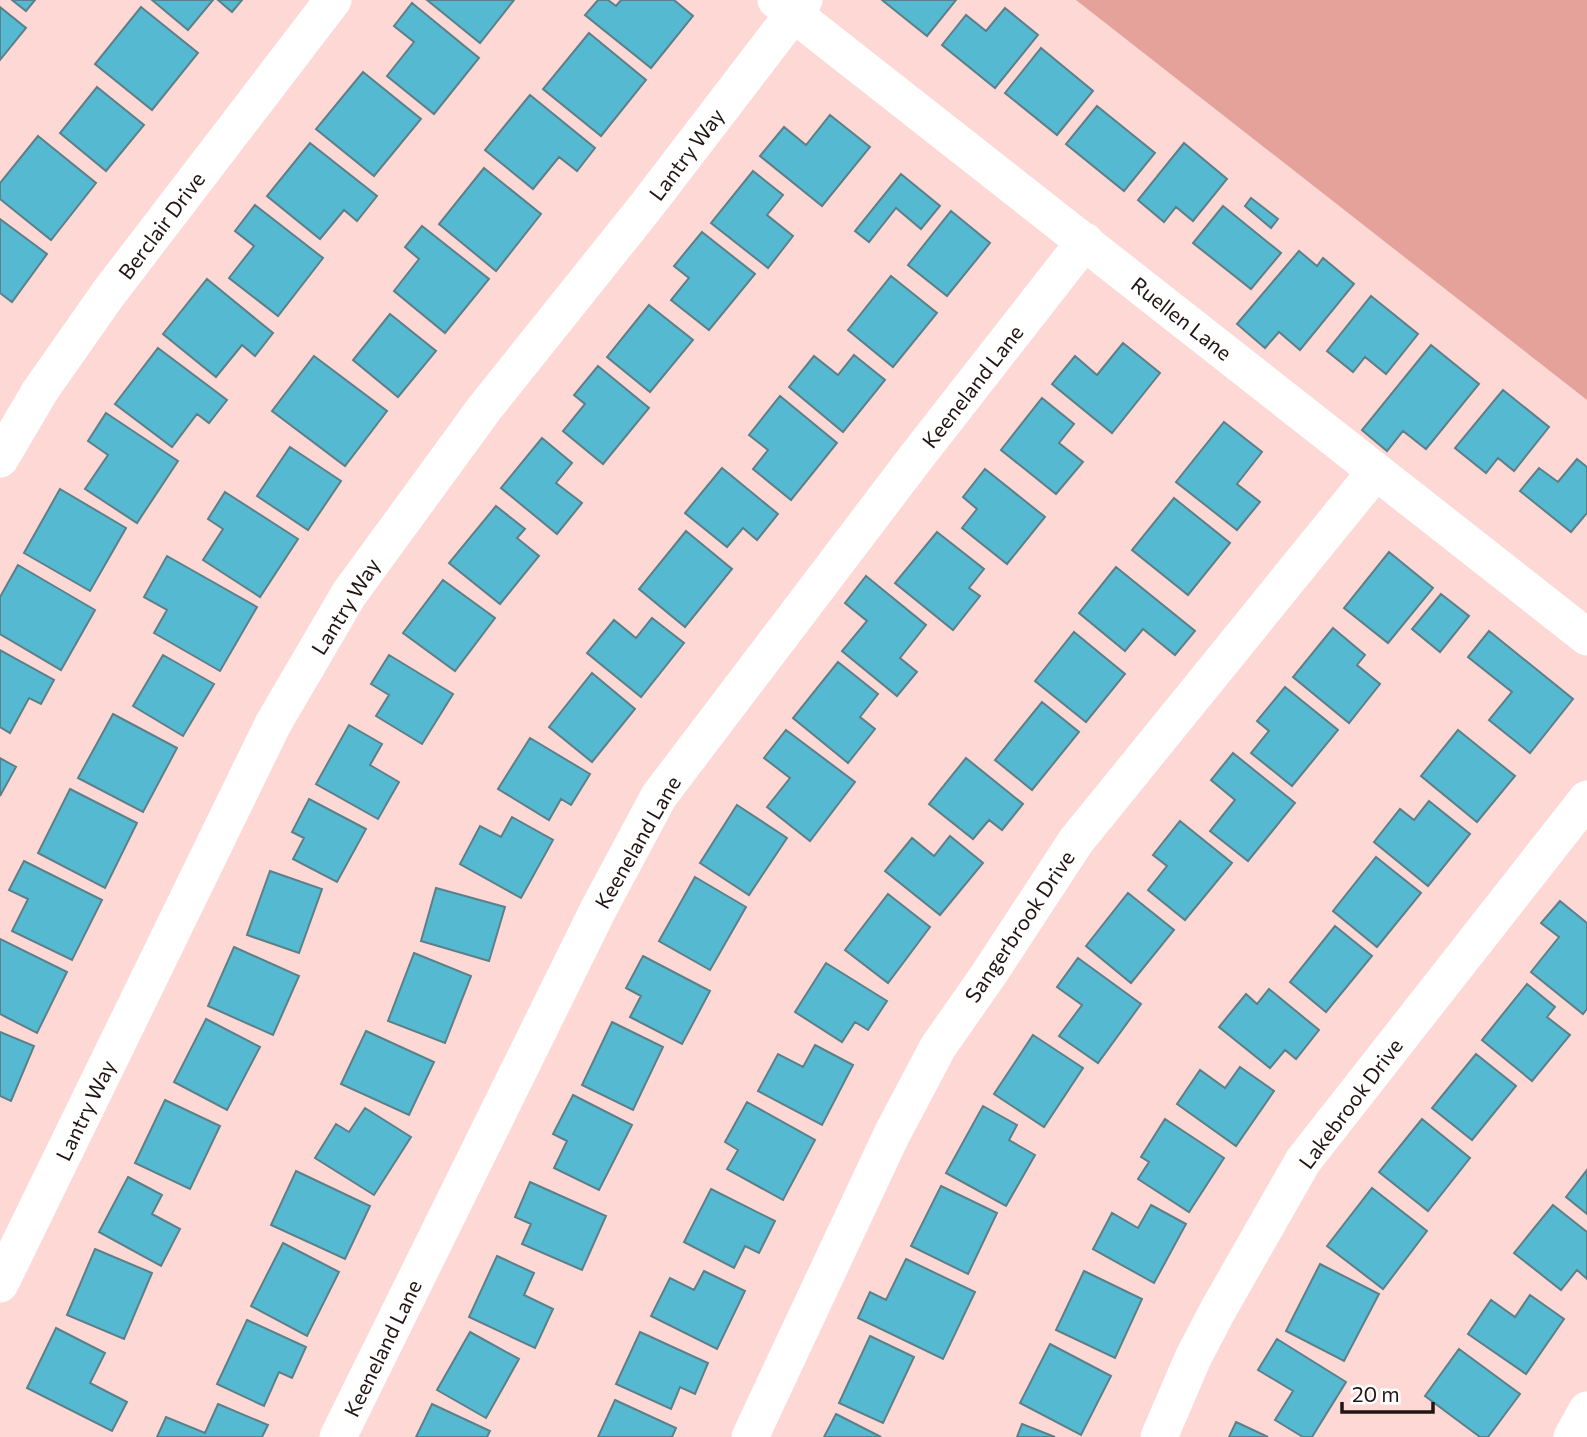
<svg xmlns="http://www.w3.org/2000/svg" width="1587" height="1437" font-family="Commissioner,sans-serif">
  <rect width="100%" height="100%" fill="#fed8d4"/>
  <path fill="#e5a29b" d="M 1076,0 L 1587,0 L 1587,400 Z"/>
  <path fill="#55b9d1" stroke="#5c808a" stroke-width="2" d="M 12,0 L 35,0 L 26,11 Z
    M 152,0 L 213,0 L 188,30 Z
    M 218,0 L 242,0 L 232,12 Z
    M 427,0 L 514,0 L 480,43 Z
    M 598,0 L 608,0 L 616,6 L 621,0 L 674,0 L 693,16 L 651,68 L 585,15 Z
    M 882,0 L 956,0 L 927,36 Z
    M 412,3 L 479,58 L 434,114 L 387,76 L 414,42 L 394,26 Z
    M 0,7 L 26,28 L 0,60 Z
    M 141,7 L 198,53 L 152,110 L 95,64 Z
    M 1005,8 L 1038,35 L 995,88 L 942,45 L 966,15 L 986,31 Z
    M 589,33 L 646,80 L 601,136 L 543,89 Z
    M 1041,48 L 1093,91 L 1057,135 L 1005,93 Z
    M 363,72 L 421,119 L 374,176 L 316,129 Z
    M 97,87 L 144,125 L 106,171 L 60,133 Z
    M 530,95 L 595,148 L 577,171 L 559,157 L 533,189 L 485,150 Z
    M 1097,106 L 1155,153 L 1124,191 L 1066,144 Z
    M 830,115 L 870,147 L 822,206 L 760,156 L 784,127 L 806,145 Z
    M 38,136 L 96,183 L 51,240 L 0,199 L 0,183 Z
    M 310,143 L 377,196 L 357,221 L 344,210 L 320,239 L 267,196 Z
    M 1184,143 L 1227,179 L 1193,221 L 1176,207 L 1164,222 L 1138,200 Z
    M 484,168 L 541,214 L 496,271 L 439,224 Z
    M 753,171 L 783,195 L 767,215 L 793,236 L 768,268 L 711,223 Z
    M 901,174 L 940,206 L 921,229 L 896,208 L 869,242 L 855,231 Z
    M 1251,198 L 1278,219 L 1271,228 L 1245,206 Z
    M 255,205 L 323,258 L 278,316 L 229,278 L 254,246 L 235,231 Z
    M 1223,206 L 1281,253 L 1251,289 L 1193,243 Z
    M 951,211 L 990,243 L 947,296 L 908,265 Z
    M 0,219 L 47,254 L 12,302 L 0,293 Z
    M 422,226 L 489,279 L 445,333 L 394,291 L 419,259 L 405,247 Z
    M 702,232 L 755,274 L 709,330 L 671,300 L 689,278 L 674,266 Z
    M 1299,251 L 1317,266 L 1323,258 L 1354,284 L 1300,350 L 1279,332 L 1265,348 L 1237,324 Z
    M 891,276 L 937,313 L 893,367 L 848,330 Z
    M 207,279 L 273,333 L 255,356 L 242,345 L 216,377 L 163,334 Z
    M 1371,296 L 1418,334 L 1386,374 L 1365,357 L 1353,372 L 1327,351 Z
    M 649,305 L 693,340 L 650,392 L 607,357 Z
    M 390,314 L 436,351 L 398,397 L 353,360 Z
    M 1123,343 L 1160,373 L 1112,433 L 1052,384 L 1075,356 L 1097,375 Z
    M 1431,345 L 1479,384 L 1426,449 L 1403,431 L 1387,451 L 1362,430 Z
    M 158,348 L 227,400 L 209,423 L 197,414 L 172,447 L 115,404 Z
    M 854,355 L 885,380 L 843,432 L 789,387 L 814,356 L 838,375 Z
    M 314,356 L 387,411 L 345,466 L 272,411 Z
    M 598,366 L 649,408 L 603,464 L 563,431 L 585,404 L 574,395 Z
    M 1503,390 L 1549,427 L 1514,471 L 1498,458 L 1486,473 L 1455,448 Z
    M 780,396 L 837,443 L 791,500 L 753,469 L 768,450 L 749,435 Z
    M 1042,398 L 1074,424 L 1059,443 L 1083,462 L 1056,494 L 1001,450 Z
    M 106,413 L 178,461 L 137,523 L 85,489 L 108,455 L 88,441 Z
    M 1224,422 L 1262,452 L 1237,484 L 1260,502 L 1237,530 L 1176,482 Z
    M 542,438 L 572,463 L 556,483 L 582,503 L 557,534 L 501,488 Z
    M 290,447 L 341,481 L 308,530 L 257,496 Z
    M 1577,459 L 1587,467 L 1587,513 L 1571,532 L 1520,491 L 1539,468 L 1558,482 Z
    M 722,468 L 778,514 L 757,540 L 743,528 L 727,547 L 685,513 Z
    M 985,469 L 1045,517 L 1007,564 L 962,528 L 977,509 L 963,497 Z
    M 60,489 L 126,528 L 90,591 L 24,553 Z
    M 225,492 L 298,539 L 260,597 L 203,560 L 223,529 L 208,519 Z
    M 1174,498 L 1230,543 L 1188,595 L 1132,550 Z
    M 496,506 L 525,529 L 517,538 L 539,556 L 500,604 L 449,563 Z
    M 686,531 L 732,569 L 685,627 L 639,589 Z
    M 937,532 L 984,569 L 969,588 L 980,596 L 953,630 L 895,583 Z
    M 1389,552 L 1433,588 L 1388,643 L 1344,608 Z
    M 167,556 L 257,607 L 220,671 L 154,633 L 167,610 L 144,597 Z
    M 18,565 L 95,610 L 61,670 L 0,634 L 0,597 Z
    M 1116,567 L 1195,631 L 1175,655 L 1143,629 L 1125,651 L 1079,613 Z
    M 866,576 L 926,625 L 900,658 L 917,672 L 897,696 L 842,651 L 867,621 L 845,603 Z
    M 443,580 L 495,618 L 455,671 L 403,633 Z
    M 1441,594 L 1469,616 L 1440,652 L 1412,629 Z
    M 652,618 L 684,643 L 641,697 L 587,653 L 614,620 L 636,638 Z
    M 1333,628 L 1365,655 L 1357,665 L 1380,684 L 1349,723 L 1293,677 Z
    M 1489,631 L 1573,699 L 1530,753 L 1489,720 L 1512,692 L 1468,657 Z
    M 1074,632 L 1125,674 L 1086,722 L 1035,681 Z
    M 0,650 L 54,680 L 41,704 L 29,698 L 10,733 L 0,727 Z
    M 163,655 L 214,684 L 183,736 L 133,706 Z
    M 389,655 L 453,694 L 422,744 L 376,716 L 389,695 L 371,684 Z
    M 838,662 L 878,694 L 860,717 L 875,729 L 848,763 L 793,718 Z
    M 592,673 L 635,709 L 592,762 L 549,727 Z
    M 1285,687 L 1338,730 L 1292,786 L 1251,753 L 1269,731 L 1257,721 Z
    M 1042,702 L 1079,732 L 1032,790 L 995,760 Z
    M 113,714 L 177,748 L 143,812 L 78,778 Z
    M 349,725 L 382,744 L 370,765 L 399,782 L 378,819 L 316,784 Z
    M 786,730 L 855,782 L 810,841 L 767,807 L 790,778 L 764,758 Z
    M 1458,730 L 1515,776 L 1477,822 L 1421,776 Z
    M 530,738 L 590,774 L 571,805 L 561,799 L 549,820 L 498,789 Z
    M 1233,753 L 1295,803 L 1248,861 L 1210,831 L 1235,800 L 1211,780 Z
    M 0,758 L 16,767 L 0,796 Z
    M 966,758 L 1023,804 L 1002,830 L 989,820 L 973,839 L 929,804 Z
    M 70,789 L 137,823 L 105,888 L 38,853 Z
    M 309,799 L 366,829 L 337,882 L 293,859 L 304,838 L 292,832 Z
    M 1429,801 L 1470,834 L 1428,886 L 1374,842 L 1400,809 L 1414,820 Z
    M 737,805 L 787,838 L 749,895 L 700,863 Z
    M 512,817 L 553,840 L 521,898 L 460,864 L 480,826 L 501,837 Z
    M 1180,821 L 1232,863 L 1185,920 L 1148,890 L 1167,866 L 1153,855 Z
    M 950,836 L 983,863 L 940,915 L 885,871 L 912,838 L 934,856 Z
    M 1376,857 L 1421,893 L 1377,947 L 1333,911 Z
    M 24,861 L 102,900 L 72,960 L 12,931 L 28,899 L 9,890 Z
    M 270,871 L 322,889 L 299,953 L 247,935 Z
    M 695,877 L 746,907 L 710,970 L 659,941 Z
    M 436,888 L 505,907 L 489,961 L 421,941 Z
    M 1128,893 L 1174,930 L 1131,983 L 1086,946 Z
    M 888,894 L 930,927 L 888,983 L 845,950 Z
    M 1560,901 L 1587,923 L 1587,1009 L 1583,1014 L 1531,972 L 1559,937 L 1541,923 Z
    M 1335,926 L 1372,956 L 1326,1012 L 1290,982 Z
    M 0,939 L 67,972 L 37,1033 L 0,1014 Z
    M 234,947 L 299,976 L 273,1035 L 208,1006 Z
    M 414,953 L 471,976 L 445,1043 L 388,1021 Z
    M 643,956 L 710,991 L 682,1044 L 630,1017 L 641,996 L 626,988 Z
    M 1078,958 L 1141,1004 L 1098,1063 L 1059,1036 L 1082,1005 L 1057,987 Z
    M 826,963 L 887,1001 L 868,1030 L 855,1022 L 842,1042 L 795,1012 Z
    M 1527,984 L 1555,1007 L 1547,1017 L 1570,1035 L 1532,1081 L 1482,1040 Z
    M 1269,989 L 1319,1030 L 1296,1059 L 1285,1050 L 1270,1068 L 1219,1027 L 1246,994 L 1257,1004 Z
    M 206,1019 L 260,1047 L 227,1110 L 174,1082 Z
    M 612,1022 L 663,1047 L 633,1110 L 582,1085 Z
    M 366,1031 L 434,1062 L 409,1115 L 341,1084 Z
    M 0,1032 L 34,1046 L 11,1101 L 0,1096 Z
    M 1033,1035 L 1083,1068 L 1044,1127 L 994,1094 Z
    M 815,1045 L 853,1065 L 822,1125 L 758,1091 L 778,1054 L 803,1067 Z
    M 1476,1054 L 1516,1086 L 1472,1140 L 1432,1108 Z
    M 1240,1067 L 1274,1091 L 1236,1146 L 1177,1104 L 1200,1070 L 1225,1088 Z
    M 573,1095 L 632,1125 L 599,1190 L 554,1168 L 567,1141 L 553,1134 Z
    M 165,1100 L 220,1126 L 190,1189 L 135,1163 Z
    M 747,1102 L 815,1140 L 783,1200 L 727,1169 L 738,1150 L 725,1142 Z
    M 983,1106 L 1017,1125 L 1009,1140 L 1035,1155 L 1006,1206 L 946,1173 Z
    M 365,1108 L 411,1137 L 374,1195 L 315,1158 L 336,1124 L 349,1132 Z
    M 1165,1119 L 1224,1158 L 1189,1212 L 1138,1179 L 1149,1162 L 1141,1157 Z
    M 1422,1119 L 1470,1158 L 1428,1211 L 1379,1172 Z
    M 1587,1170 L 1587,1214 L 1566,1197 Z
    M 296,1171 L 370,1206 L 345,1259 L 271,1225 Z
    M 128,1177 L 162,1195 L 152,1214 L 180,1229 L 161,1266 L 99,1232 Z
    M 530,1182 L 606,1216 L 582,1270 L 522,1244 L 531,1224 L 515,1217 Z
    M 941,1186 L 997,1213 L 968,1274 L 911,1246 Z
    M 1372,1188 L 1427,1231 L 1383,1289 L 1327,1246 Z
    M 711,1189 L 775,1221 L 759,1253 L 745,1246 L 734,1268 L 684,1242 Z
    M 1151,1205 L 1186,1224 L 1154,1283 L 1093,1249 L 1112,1213 L 1138,1228 Z
    M 1553,1205 L 1587,1232 L 1587,1279 L 1577,1270 L 1561,1290 L 1514,1253 Z
    M 283,1243 L 339,1272 L 307,1336 L 251,1306 Z
    M 95,1249 L 152,1273 L 124,1339 L 67,1315 Z
    M 497,1256 L 534,1273 L 524,1295 L 553,1309 L 535,1348 L 469,1317 Z
    M 906,1259 L 975,1292 L 943,1359 L 858,1318 L 870,1292 L 886,1300 Z
    M 1320,1264 L 1379,1294 L 1344,1361 L 1286,1331 Z
    M 704,1271 L 745,1291 L 717,1349 L 651,1316 L 670,1278 L 694,1290 Z
    M 1084,1271 L 1142,1299 L 1115,1358 L 1056,1330 Z
    M 1530,1295 L 1564,1319 L 1526,1374 L 1468,1334 L 1491,1300 L 1515,1317 Z
    M 247,1320 L 306,1347 L 292,1378 L 279,1372 L 264,1406 L 217,1384 Z
    M 56,1328 L 105,1353 L 90,1383 L 127,1402 L 112,1431 L 27,1388 Z
    M 470,1332 L 519,1359 L 486,1418 L 437,1390 Z
    M 640,1332 L 708,1363 L 695,1394 L 680,1387 L 671,1409 L 616,1384 Z
    M 870,1336 L 914,1357 L 883,1423 L 839,1403 Z
    M 1277,1339 L 1346,1382 L 1312,1437 L 1303,1437 L 1275,1420 L 1293,1391 L 1258,1370 Z
    M 1050,1344 L 1111,1376 L 1081,1435 L 1020,1403 Z
    M 1459,1349 L 1520,1394 L 1488,1437 L 1480,1437 L 1425,1396 Z
    M 615,1400 L 676,1428 L 672,1437 L 598,1437 Z
    M 218,1404 L 268,1425 L 262,1437 L 157,1437 L 166,1417 L 205,1433 Z
    M 432,1404 L 490,1431 L 487,1437 L 416,1437 Z
    M 836,1414 L 881,1437 L 824,1437 Z
    M 1236,1422 L 1268,1437 L 1229,1437 Z
    M 1022,1424 L 1055,1437 L 1017,1437 Z"/>
  <g fill="none" stroke-linecap="round" stroke-linejoin="round">
    <path stroke="#fff" stroke-width="37" d="M 776,0 L 1587,637
      M 0,459 L 40,391 L 108,294 L 333,0
      M 0,1284 L 273,724 L 349,594 L 484,409 L 647,205 L 804,0
      M 338,1437 L 599,908 L 659,796 L 914,460 L 1085,241
      M 750,1437 L 892,1134 L 938,1047 L 989,974 L 1076,841 L 1376,471
      M 1159,1437 L 1193,1358 L 1218,1310 L 1303,1161 L 1587,799
      M 1572,1437 L 1587,1410"/>
  </g>
  <g text-anchor="middle" dominant-baseline="central" stroke-width="5" stroke-linejoin="round" paint-order="stroke">
    <g font-size="21" fill="#211413" stroke="#fff">
      <text transform="translate(686 154) rotate(-53)">Lantry Way</text>
      <text transform="translate(161 225) rotate(-53)">Berclair Drive</text>
      <text transform="translate(1182 318) rotate(38)">Ruellen Lane</text>
      <text transform="translate(972 386) rotate(-52)">Keeneland Lane</text>
      <text transform="translate(345 606) rotate(-58)">Lantry Way</text>
      <text transform="translate(637 842) rotate(-60)">Keeneland Lane</text>
      <text transform="translate(1019 926) rotate(-56)">Sangerbrook Drive</text>
      <text transform="translate(1350 1103) rotate(-53)">Lakebrook Drive</text>
      <text transform="translate(85 1110) rotate(-64)">Lantry Way</text>
      <text transform="translate(382 1348) rotate(-64)">Keeneland Lane</text>
    </g>
  </g>
  <path d="M1342 1402v10h91v-10" fill="none" stroke="#211413" stroke-width="3.5"/>
  <text x="1352" y="1402" font-size="21" fill="#211413" stroke="#ffffff" stroke-width="5" paint-order="stroke">20 m</text>
</svg>
